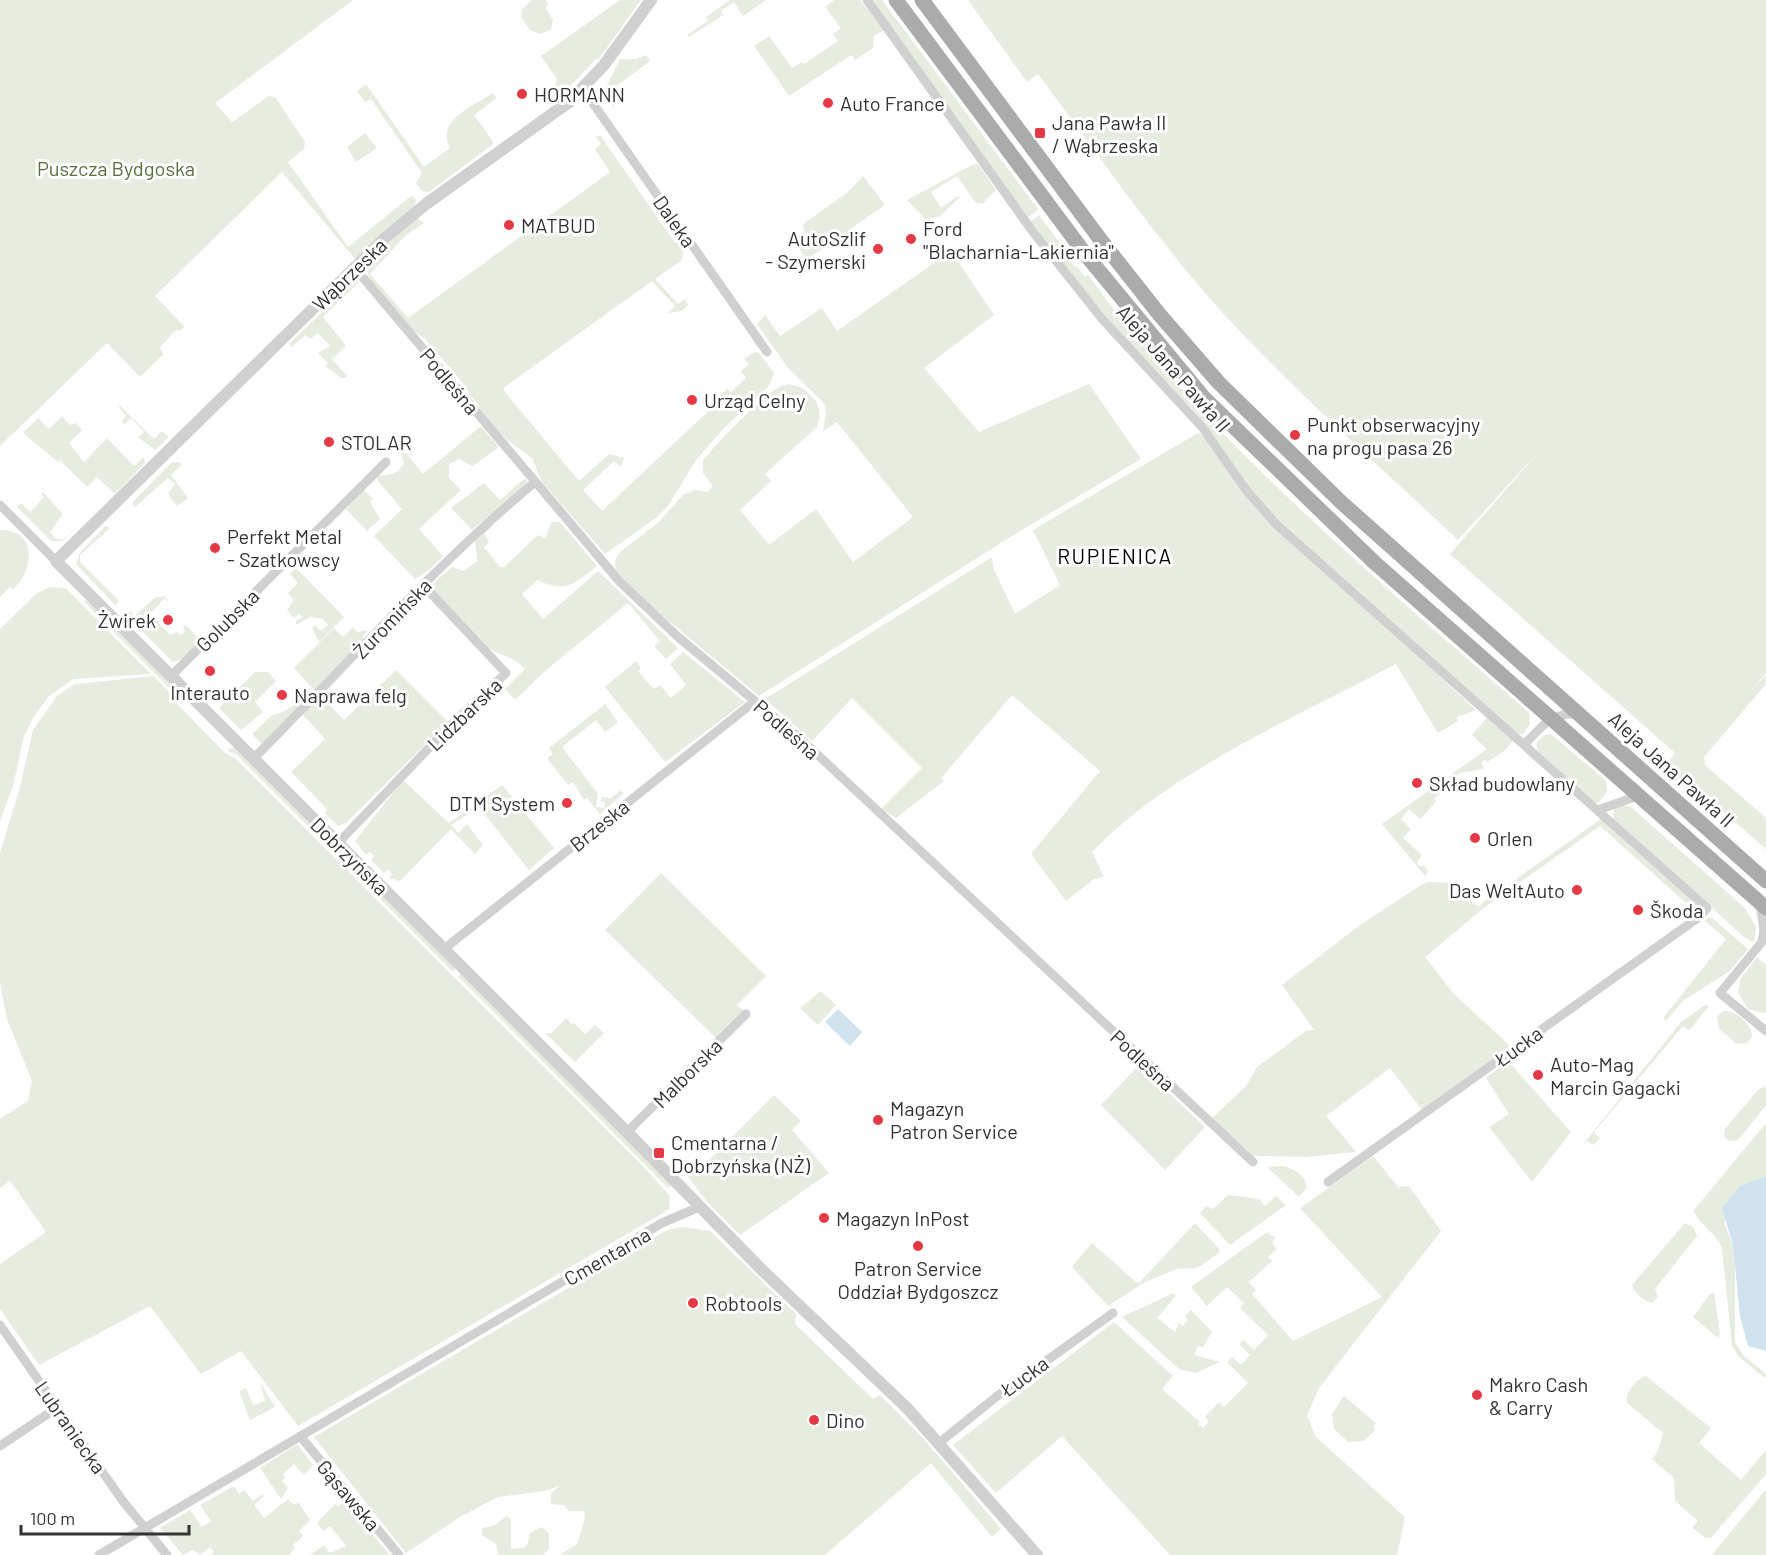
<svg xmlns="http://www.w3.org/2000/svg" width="1766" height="1555" font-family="Barlow,sans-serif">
  <rect width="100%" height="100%" fill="#fff"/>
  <path fill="#e6ecdf" d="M 0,0 L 353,0 L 215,103 L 232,122 L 269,96 L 275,97 L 305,142 L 304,149 L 288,162 L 348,247 L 411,196 L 416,199 L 415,205 L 355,259 L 282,172 L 155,296 L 185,327 L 180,331 L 177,329 L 159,348 L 164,354 L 140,377 L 107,343 L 0,446 Z
    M 532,0 L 545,0 L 548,3 L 546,8 L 553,20 L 551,30 L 540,34 L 530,30 L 521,17 L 522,9 Z
    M 620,0 L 641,0 L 598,60 L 596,59 L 561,96 L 556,96 L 553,93 L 557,79 L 541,56 Z
    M 730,0 L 766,0 L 743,16 L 734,2 L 721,11 L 723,15 L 689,37 L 687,35 L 708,21 L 706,17 Z
    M 834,0 L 860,0 L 884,30 L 874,36 L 873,48 L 855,60 L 851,55 L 789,96 L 754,46 L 769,36 L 792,68 L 802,62 L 804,64 L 838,41 L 833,34 L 841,28 L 825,7 Z
    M 870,0 L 882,0 L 1038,209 L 1028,218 Z
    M 968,0 L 1766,0 L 1766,673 L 1750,691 L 1766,675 L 1766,684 L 1704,757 L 1705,765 L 1766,818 L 1766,849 L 1706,797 C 1695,795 1667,777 1664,769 L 1675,753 L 1450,554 L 1543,447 L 1458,540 C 1379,466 1296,392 1222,312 C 1155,238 1098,154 1038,74 L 1027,82 Z
    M 646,55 L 650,61 L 615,87 L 613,101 L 615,105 L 613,107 L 603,93 L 620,59 L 636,59 Z
    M 366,84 L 424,167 L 450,148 C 434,121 475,105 493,93 L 497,98 L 474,115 L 492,140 L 493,144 L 429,192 L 422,191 L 416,183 L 422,173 L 371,99 L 365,102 L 357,91 Z
    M 365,133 L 377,148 L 356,162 L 347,147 Z
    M 600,135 L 675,243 L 680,239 L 684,245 L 682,260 L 655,279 L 678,304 L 685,299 L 688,305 L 682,311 L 668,313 L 675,306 L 652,281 L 503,388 L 506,393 L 579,481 L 609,454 L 624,458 L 621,467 L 614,461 L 583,490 L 602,511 L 718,402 L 716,399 L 727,389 L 731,392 L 746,378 L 741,371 L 749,364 L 744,359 L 755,352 L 759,353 L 774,373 L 769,386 L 724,428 L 696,460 L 668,506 L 656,518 L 605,554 L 542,482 L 532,458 L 507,440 L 488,420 L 462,382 L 425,339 L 411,329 L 371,281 L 366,269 L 370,260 L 417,218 L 424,223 L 406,235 L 370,274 L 408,318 L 610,172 L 595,149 L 601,144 L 596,137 Z
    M 978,164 L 996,190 L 982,204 L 975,202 L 957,176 L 931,192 L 941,208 L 958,196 L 960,197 L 939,217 L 925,219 L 907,200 L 972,165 Z
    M 863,176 L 885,205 L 806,260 L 798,246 L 805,236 L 803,224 L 847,193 Z
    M 1039,215 L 1071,258 L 1069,260 L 1075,267 L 1077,266 L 1085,277 L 1088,275 C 1211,443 1374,576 1529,713 L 1530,724 L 1523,734 L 1517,734 L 1277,520 L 1246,485 L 1197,414 L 1124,339 L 1034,227 L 1030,222 Z
    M 951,251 L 994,315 L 924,368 L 979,432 L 1089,384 L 1141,459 L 1012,536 L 759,696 L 641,598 L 616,570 L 615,560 L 620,552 L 659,522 L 683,495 L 694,490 L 708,492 L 713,486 L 703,473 L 703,460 C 717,444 765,391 784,385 C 794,383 802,387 809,394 C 820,403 822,414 817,427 L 765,474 L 771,481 L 740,510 L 769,545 L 816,509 L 853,562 L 913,517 L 837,422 L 823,431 L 826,413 L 824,403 L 788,368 L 757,324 L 765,315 L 780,336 L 822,308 L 837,331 Z
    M 354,281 L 359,282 L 323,317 L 346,346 L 332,359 L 347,376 L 343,379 L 325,366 L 328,363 L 318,353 L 330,346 L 318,333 L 310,339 L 305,335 L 291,348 L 290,343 Z
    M 115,401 L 154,439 L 162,431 L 169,437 L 155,450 L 138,437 L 144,432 L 131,418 L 124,424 L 122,421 L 126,416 Z
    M 62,416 L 70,425 L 76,423 L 82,430 L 69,443 L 84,462 L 107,438 L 134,466 L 144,457 L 145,463 L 115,494 L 97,477 L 87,487 L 60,460 L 58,462 L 23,433 L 38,418 L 49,429 Z
    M 481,426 L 499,447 L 473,466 L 459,459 L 449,464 L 449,478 L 461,490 L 419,529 L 443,556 L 429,570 L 415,579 L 374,536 L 402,509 L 378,481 L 377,476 C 389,475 398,475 404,463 L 401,454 L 404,451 L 423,474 Z
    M 1198,433 L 1203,436 L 1243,493 L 1476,710 L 1457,717 L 1458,721 L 1438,733 L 1396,664 C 1298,716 1168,772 1092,852 L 1104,877 L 1094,879 L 1066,901 L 1031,854 L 1100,771 L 1012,695 L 941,778 L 944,781 L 896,818 L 881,809 L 922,768 L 852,698 L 812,741 L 765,699 L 992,557 L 993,567 L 1015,614 L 1060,585 L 1033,530 Z
    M 177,462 L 182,464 L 171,475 L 188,498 L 177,506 L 168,494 L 175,484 L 168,478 L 134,508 L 133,502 L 171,463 Z
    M 525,478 L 527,482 L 523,488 L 472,530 L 451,508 L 484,483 L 500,500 Z
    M 364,490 L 373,499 L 370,502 L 380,519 L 367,531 L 346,509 Z
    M 43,492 L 63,514 L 50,532 L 56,539 L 63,539 L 77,528 L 62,541 L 51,541 L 17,507 L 21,503 L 30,512 L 44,497 L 41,494 Z
    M 552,522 L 560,522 L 597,566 C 575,584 565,594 538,580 L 522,594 L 543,619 L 598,571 L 678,648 L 666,659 L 654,646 L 636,661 L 641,668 L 638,671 L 654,689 L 660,685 L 671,698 L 686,685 L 670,664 L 683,652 L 745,702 L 665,762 L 605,687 L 660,641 L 628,603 L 545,671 L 515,700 L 505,689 L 525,669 C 513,655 502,657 489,648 C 466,632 448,607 429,587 L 452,567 L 464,571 L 477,561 L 475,541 L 490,525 L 492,527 L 484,534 L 489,542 L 484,547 L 500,567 L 504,567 L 538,535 L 545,538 Z
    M 106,526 L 110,528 L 80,555 L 80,562 L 119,601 L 115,605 L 76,564 L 80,552 Z
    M 0,530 C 37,529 35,569 13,589 L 10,587 L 0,597 Z
    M 296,568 L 344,617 L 319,642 L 312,628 L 315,625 L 321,631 L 328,625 L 323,619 L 311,617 L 296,625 L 296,621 L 303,617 L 299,614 L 294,618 L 287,610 L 294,600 L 288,593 L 298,583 L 290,574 Z
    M 50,587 L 66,588 L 151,674 L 73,679 L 49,696 L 35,715 L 24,736 L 13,786 L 0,821 L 0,629 L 37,593 Z
    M 164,596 L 170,602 L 164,599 L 150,614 L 170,635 L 177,632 L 181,635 L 185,632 L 183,627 L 185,625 L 199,638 C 194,649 184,660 173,662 L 126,615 L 130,611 L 135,616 L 154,598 Z
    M 87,600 L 183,696 L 184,702 L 182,705 L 177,696 L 84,602 Z
    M 353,627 L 357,632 L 368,630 L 363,636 L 363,645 L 316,692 L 294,668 L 334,628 L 343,637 Z
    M 396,670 L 448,722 L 346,823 L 338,826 L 324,813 L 327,810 L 324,806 L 291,772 L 325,739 L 302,714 L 320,695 L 344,720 Z
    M 255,672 L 268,672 L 276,681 L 255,702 L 263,712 L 241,730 L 219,708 Z
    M 154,676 L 176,699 L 179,706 L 225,753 L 235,758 L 643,1166 L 670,1196 L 669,1209 L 663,1213 L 298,1426 L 241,1351 L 201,1374 L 150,1306 L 39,1365 L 0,1309 L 0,1264 L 46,1232 L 10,1181 L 0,1188 L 0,1119 L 28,1101 L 32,1081 L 7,1019 L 0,983 L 0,853 L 20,787 L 33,730 L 57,696 L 75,684 Z
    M 296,704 L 300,708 L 263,745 L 252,734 L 271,716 L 285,711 Z
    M 605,704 L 618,722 L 605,732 L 596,720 L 562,747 L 598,794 L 596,807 L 604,808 L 605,802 L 601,801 L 601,797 L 611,798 L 620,791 L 624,793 L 600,814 L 587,798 L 584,800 L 573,782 L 568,785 L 547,758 L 553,754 L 549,748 Z
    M 1487,718 L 1513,741 L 1503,752 L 1487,762 L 1484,760 L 1481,763 L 1484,769 L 1460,773 L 1434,799 L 1436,802 L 1420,819 L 1409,809 L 1401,819 L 1411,829 L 1403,838 L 1422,855 L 1417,862 L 1420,867 L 1423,865 L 1428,870 L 1425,876 L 1382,824 L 1487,749 L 1472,735 Z
    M 1551,734 L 1606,781 L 1607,792 L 1599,802 L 1594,803 L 1538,751 L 1536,743 L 1545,735 Z
    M 234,747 L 347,860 L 345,863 L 237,755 L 227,750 Z
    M 403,780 L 449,823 L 502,785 L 554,848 L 529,870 L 479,807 L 451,825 L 458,833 L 467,824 L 483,845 L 475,854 L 451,829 L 400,881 L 389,878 L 392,874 L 388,869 L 384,873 L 371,860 L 374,856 L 370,852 L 366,855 L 355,841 Z
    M 1623,805 L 1631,807 L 1745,908 L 1756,927 L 1754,942 L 1744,937 L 1613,818 L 1614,809 Z
    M 1601,819 L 1696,903 L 1695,913 L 1681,916 L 1687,910 L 1687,904 L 1600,826 L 1485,907 L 1425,957 L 1453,993 L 1510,1046 L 1422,1110 L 1390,1068 L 1326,1116 L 1356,1152 L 1305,1157 L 1254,1156 L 1212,1118 L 1246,1086 L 1257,1067 L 1306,1031 L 1314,1030 L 1282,985 L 1360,925 L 1418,887 L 1427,882 L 1452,883 L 1475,905 L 1480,906 L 1498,886 L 1506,886 Z
    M 353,865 L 455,968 L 454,970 L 452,971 L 349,868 Z
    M 661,873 L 766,976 L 737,1005 L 744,1011 L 716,1038 L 605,930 Z
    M 1711,917 L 1748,949 L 1730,971 L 1684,1000 L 1666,1021 L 1663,1018 L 1726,939 L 1704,920 Z
    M 1757,957 L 1766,965 L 1766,1013 L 1763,1013 L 1748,1009 L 1738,992 L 1741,978 Z
    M 461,974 L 648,1161 L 671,1186 L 668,1188 L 458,976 Z
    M 821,991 L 836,1005 L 818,1025 L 800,1008 Z
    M 1707,1004 L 1708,1007 L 1689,1031 L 1683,1026 L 1594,1132 L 1600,1138 L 1593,1145 L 1587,1141 L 1580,1148 L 1682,1021 Z
    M 1723,1011 C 1736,1010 1751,1023 1752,1036 L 1747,1043 L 1737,1044 L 1719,1029 L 1717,1017 Z
    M 566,1018 L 572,1025 L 574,1023 L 585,1034 L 595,1025 L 604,1033 L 575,1062 L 545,1033 L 552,1033 Z
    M 1508,1061 L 1571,1132 L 1532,1182 L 1489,1127 L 1509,1114 L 1486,1078 Z
    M 1139,1065 L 1205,1127 L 1165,1170 L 1101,1105 Z
    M 1766,1086 L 1766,1105 L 1738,1140 L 1729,1141 L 1724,1137 L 1724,1130 L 1758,1090 Z
    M 774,1095 L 801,1121 L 792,1130 L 829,1173 L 740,1235 L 708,1203 L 684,1171 L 687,1168 L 694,1175 Z
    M 1766,1123 L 1766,1176 L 1740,1186 L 1724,1223 L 1733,1245 L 1735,1261 L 1735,1342 L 1743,1355 L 1766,1374 L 1766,1379 L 1739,1357 L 1732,1346 L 1722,1248 C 1716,1233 1696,1222 1694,1210 Z
    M 1373,1156 L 1398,1187 L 1409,1186 L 1441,1231 L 1319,1388 L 1306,1418 L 1308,1417 L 1315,1436 L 1405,1517 L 1397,1555 L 1170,1555 L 1062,1436 L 996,1493 L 953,1445 L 1114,1322 L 1173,1376 L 1162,1389 L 1200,1422 L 1198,1424 L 1203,1428 L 1209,1421 L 1205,1417 L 1219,1402 L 1224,1407 L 1248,1383 L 1227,1362 L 1232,1357 L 1241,1365 L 1250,1355 L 1239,1344 L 1244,1340 L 1254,1350 L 1268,1335 L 1240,1308 L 1244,1303 L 1227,1287 L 1207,1306 L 1191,1287 L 1267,1232 L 1275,1238 L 1272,1243 L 1277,1249 L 1268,1257 L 1272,1261 L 1249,1282 L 1256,1290 L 1252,1294 L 1293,1341 L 1382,1297 L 1300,1208 Z
    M 1282,1166 C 1295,1169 1305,1174 1307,1188 L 1299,1197 L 1267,1167 Z
    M 1228,1195 L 1259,1199 L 1265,1206 L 1276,1196 L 1286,1205 L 1230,1245 L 1200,1213 L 1206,1206 L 1213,1209 Z
    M 1195,1223 L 1219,1249 L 1219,1253 L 1197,1268 L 1177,1269 L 1145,1282 L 1108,1306 L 1072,1267 L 1092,1243 L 1136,1282 L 1140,1282 Z
    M 1685,1223 L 1693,1227 L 1697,1236 L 1655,1289 L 1658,1297 L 1652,1303 C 1645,1302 1633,1292 1632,1285 Z
    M 683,1227 L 710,1231 L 796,1314 L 795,1324 L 873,1399 L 880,1395 L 922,1437 L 1001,1529 L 992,1537 L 931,1463 L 825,1555 L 560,1555 L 578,1543 C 579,1532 587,1521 584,1511 L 569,1511 L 564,1505 L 551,1504 L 551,1493 L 560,1486 L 544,1491 L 498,1497 L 460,1517 L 406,1553 L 314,1437 L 667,1230 Z
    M 1173,1293 L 1176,1296 L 1157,1318 L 1175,1332 L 1179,1323 L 1183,1326 L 1188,1320 L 1185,1316 L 1191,1310 L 1212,1332 L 1203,1347 L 1197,1346 L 1195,1355 L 1220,1362 L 1196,1373 L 1179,1369 L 1122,1317 Z
    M 1714,1293 L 1720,1334 L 1718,1338 L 1693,1317 L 1710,1294 Z
    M 1646,1376 L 1711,1428 L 1699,1443 L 1741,1480 L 1766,1450 L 1766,1474 L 1711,1538 L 1705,1538 L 1692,1527 L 1698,1521 L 1675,1501 L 1674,1478 L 1652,1459 L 1658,1451 L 1663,1433 L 1627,1403 C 1625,1392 1636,1379 1646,1376 Z
    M 260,1382 L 275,1407 L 250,1420 L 239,1391 L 246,1388 L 253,1405 L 265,1401 Z
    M 1344,1396 L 1376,1423 L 1373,1427 L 1375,1430 L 1364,1441 L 1348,1442 L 1334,1429 L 1332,1414 Z
    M 297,1444 L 313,1465 L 304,1475 L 294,1464 L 283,1474 L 285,1478 L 282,1481 L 288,1488 L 281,1499 L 260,1468 Z
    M 234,1486 L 239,1494 L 244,1490 L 253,1501 L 263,1494 L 264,1496 L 254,1505 L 264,1518 L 288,1499 L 294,1505 L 298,1502 L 310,1520 L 299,1531 L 303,1536 L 293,1545 L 295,1548 L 289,1555 L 210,1555 L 214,1552 L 210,1547 L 200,1555 L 193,1550 L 183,1555 L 160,1528 L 190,1510 L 202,1527 L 211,1521 L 200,1505 Z
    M 1766,1489 L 1766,1555 L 1712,1555 Z
    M 345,1501 L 390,1555 L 310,1555 L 324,1545 L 330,1553 L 346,1546 L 330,1526 L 323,1531 L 317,1523 L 335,1504 L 338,1507 Z
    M 507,1516 L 511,1519 L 511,1549 L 523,1548 L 528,1544 L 529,1534 L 541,1527 L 549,1533 L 549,1548 L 543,1555 L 498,1555 L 496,1544 L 482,1535 L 482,1528 L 495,1525 Z"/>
  <path fill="#cfe2ee" d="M 838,1009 L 862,1032 L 850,1046 L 825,1022 Z
    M 1766,1176 L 1766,1351 L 1748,1346 L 1740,1317 L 1733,1245 L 1722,1208 L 1740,1186 Z"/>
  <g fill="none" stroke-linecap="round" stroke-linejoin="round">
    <path stroke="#d0d0d0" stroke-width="9" d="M 867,0 L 1033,232 L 1103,320 L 1202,427 L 1246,490 L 1277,525 L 1707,908 L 1699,917 L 1328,1182
      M 583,89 L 767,352
      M 354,267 L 620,582 L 677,636 L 804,742 L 1253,1162
      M 0,505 L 56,561
      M 171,676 L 386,462
      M 1524,745 C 1543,725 1550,713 1578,714
      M 253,759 C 346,666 433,567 535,482
      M 1598,810 L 1638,796
      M 338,843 L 451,725 L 506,673 L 423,585
      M 1760,903 L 1764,931 L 1762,941
      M 1766,937 L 1720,993 L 1766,1031
      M 444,949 L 755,701
      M 627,1132 L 746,1014
      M 0,1325 L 122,1500 L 167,1555
      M 300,1436 L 399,1555
      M 939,1443 L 996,1397 L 1113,1313
      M 0,1446 L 58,1407
      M 99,1555 L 662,1223 L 699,1207"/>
    <path stroke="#d0d0d0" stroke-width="12" d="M 651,0 L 604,65 L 569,102 L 426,204 L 385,238 L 56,561 L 627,1132 L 763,1271 L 907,1408 L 1037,1555"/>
    <path stroke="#ababab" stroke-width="15" d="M 896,0 L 1086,255 L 1204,398 L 1375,563 L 1766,908
      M 922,0 L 1103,243 L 1159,314 L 1219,383 L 1342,503 L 1766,881"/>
  </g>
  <g fill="#e63946" stroke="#fff" stroke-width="2">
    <circle cx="522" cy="94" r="6"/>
    <circle cx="828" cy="103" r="6"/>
    <rect x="1034" y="127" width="12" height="12" rx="3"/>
    <circle cx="509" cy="225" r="6"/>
    <circle cx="911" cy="239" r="6"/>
    <circle cx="878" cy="249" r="6"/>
    <circle cx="692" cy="400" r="6"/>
    <circle cx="1295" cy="435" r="6"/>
    <circle cx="329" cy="442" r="6"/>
    <circle cx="215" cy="548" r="6"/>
    <circle cx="168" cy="620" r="6"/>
    <circle cx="210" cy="671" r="6"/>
    <circle cx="282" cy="695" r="6"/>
    <circle cx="1417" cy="783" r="6"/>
    <circle cx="567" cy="803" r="6"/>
    <circle cx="1475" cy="838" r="6"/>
    <circle cx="1577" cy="890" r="6"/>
    <circle cx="1638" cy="910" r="6"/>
    <circle cx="1538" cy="1075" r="6"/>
    <circle cx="878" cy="1120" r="6"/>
    <rect x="653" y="1147" width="12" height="12" rx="3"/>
    <circle cx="824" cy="1218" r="6"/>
    <circle cx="918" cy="1246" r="6"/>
    <circle cx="693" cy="1303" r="6"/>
    <circle cx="1477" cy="1395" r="6"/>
    <circle cx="814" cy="1420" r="6"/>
  </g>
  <g text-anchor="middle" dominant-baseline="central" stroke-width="6" stroke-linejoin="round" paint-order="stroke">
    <g font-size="20" fill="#333" stroke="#fff" text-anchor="start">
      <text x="534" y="94">HORMANN</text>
      <text x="840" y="103">Auto France</text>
      <text x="1052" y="122">Jana Pawła II<tspan x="1052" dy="23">/ Wąbrzeska</tspan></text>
      <text x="521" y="225">MATBUD</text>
      <text x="923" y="228">Ford<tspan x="923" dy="23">"Blacharnia-Lakiernia"</tspan></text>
      <text x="866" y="238" text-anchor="end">AutoSzlif<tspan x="866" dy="23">- Szymerski</tspan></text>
      <text x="704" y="400">Urząd Celny</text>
      <text x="1307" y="424">Punkt obserwacyjny<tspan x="1307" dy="23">na progu pasa 26</tspan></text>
      <text x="341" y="442">STOLAR</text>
      <text x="227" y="536">Perfekt Metal<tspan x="227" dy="23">- Szatkowscy</tspan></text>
      <text x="156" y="620" text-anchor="end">Żwirek</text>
      <text x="210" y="692" text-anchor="middle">Interauto</text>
      <text x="294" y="695">Naprawa felg</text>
      <text x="1429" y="783">Skład budowlany</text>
      <text x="555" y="803" text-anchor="end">DTM System</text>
      <text x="1487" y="838">Orlen</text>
      <text x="1565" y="890" text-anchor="end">Das WeltAuto</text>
      <text x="1650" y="910">Škoda</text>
      <text x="1550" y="1064">Auto-Mag<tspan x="1550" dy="23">Marcin Gagacki</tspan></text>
      <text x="890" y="1108">Magazyn<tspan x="890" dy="23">Patron Service</tspan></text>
      <text x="671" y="1142">Cmentarna /<tspan x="671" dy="23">Dobrzyńska (NŻ)</tspan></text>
      <text x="836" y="1218">Magazyn InPost</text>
      <text x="918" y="1268" text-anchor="middle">Patron Service<tspan x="918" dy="23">Oddział Bydgoszcz</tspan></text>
      <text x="705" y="1303">Robtools</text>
      <text x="1489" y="1384">Makro Cash<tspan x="1489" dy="23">&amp; Carry</tspan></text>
      <text x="826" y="1420">Dino</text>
    </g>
    <g font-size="20" fill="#56703f" stroke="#fff">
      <text x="116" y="168">Puszcza Bydgoska</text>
    </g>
    <g font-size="20" fill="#333" stroke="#fff">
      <text transform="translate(675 221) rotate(55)">Daleka</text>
      <text transform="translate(349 274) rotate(-44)">Wąbrzeska</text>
      <text transform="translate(1174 368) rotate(49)">Aleja Jana Pawła II</text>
      <text transform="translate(450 381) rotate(50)">Podleśna</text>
      <text transform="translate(392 618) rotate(-46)">Żuromińska</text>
      <text transform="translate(227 620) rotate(-45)">Golubska</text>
      <text transform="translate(464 714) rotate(-44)">Lidzbarska</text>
      <text transform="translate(787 729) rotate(41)">Podleśna</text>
      <text transform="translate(1672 769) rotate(42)">Aleja Jana Pawła II</text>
      <text transform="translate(599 825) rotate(-39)">Brzeska</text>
      <text transform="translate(350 856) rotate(45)">Dobrzyńska</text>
      <text transform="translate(1518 1046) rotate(-36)">Łucka</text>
      <text transform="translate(1143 1060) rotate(43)">Podleśna</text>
      <text transform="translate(687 1073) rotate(-45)">Malborska</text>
      <text transform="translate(607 1256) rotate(-30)">Cmentarna</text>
      <text transform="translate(1024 1376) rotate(-36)">Łucka</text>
      <text transform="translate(71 1427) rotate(55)">Lubraniecka</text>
      <text transform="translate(349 1495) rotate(50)">Gąsawska</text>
    </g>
    <g font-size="21" letter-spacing="1.5" fill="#000" stroke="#fff">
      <text x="1115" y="555">RUPIENICA</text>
    </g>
  </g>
  <path d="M21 1525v9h168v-9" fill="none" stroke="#333333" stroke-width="3"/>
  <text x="30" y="1525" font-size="18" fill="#333333" stroke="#ffffff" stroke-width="4.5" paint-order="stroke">100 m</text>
</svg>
